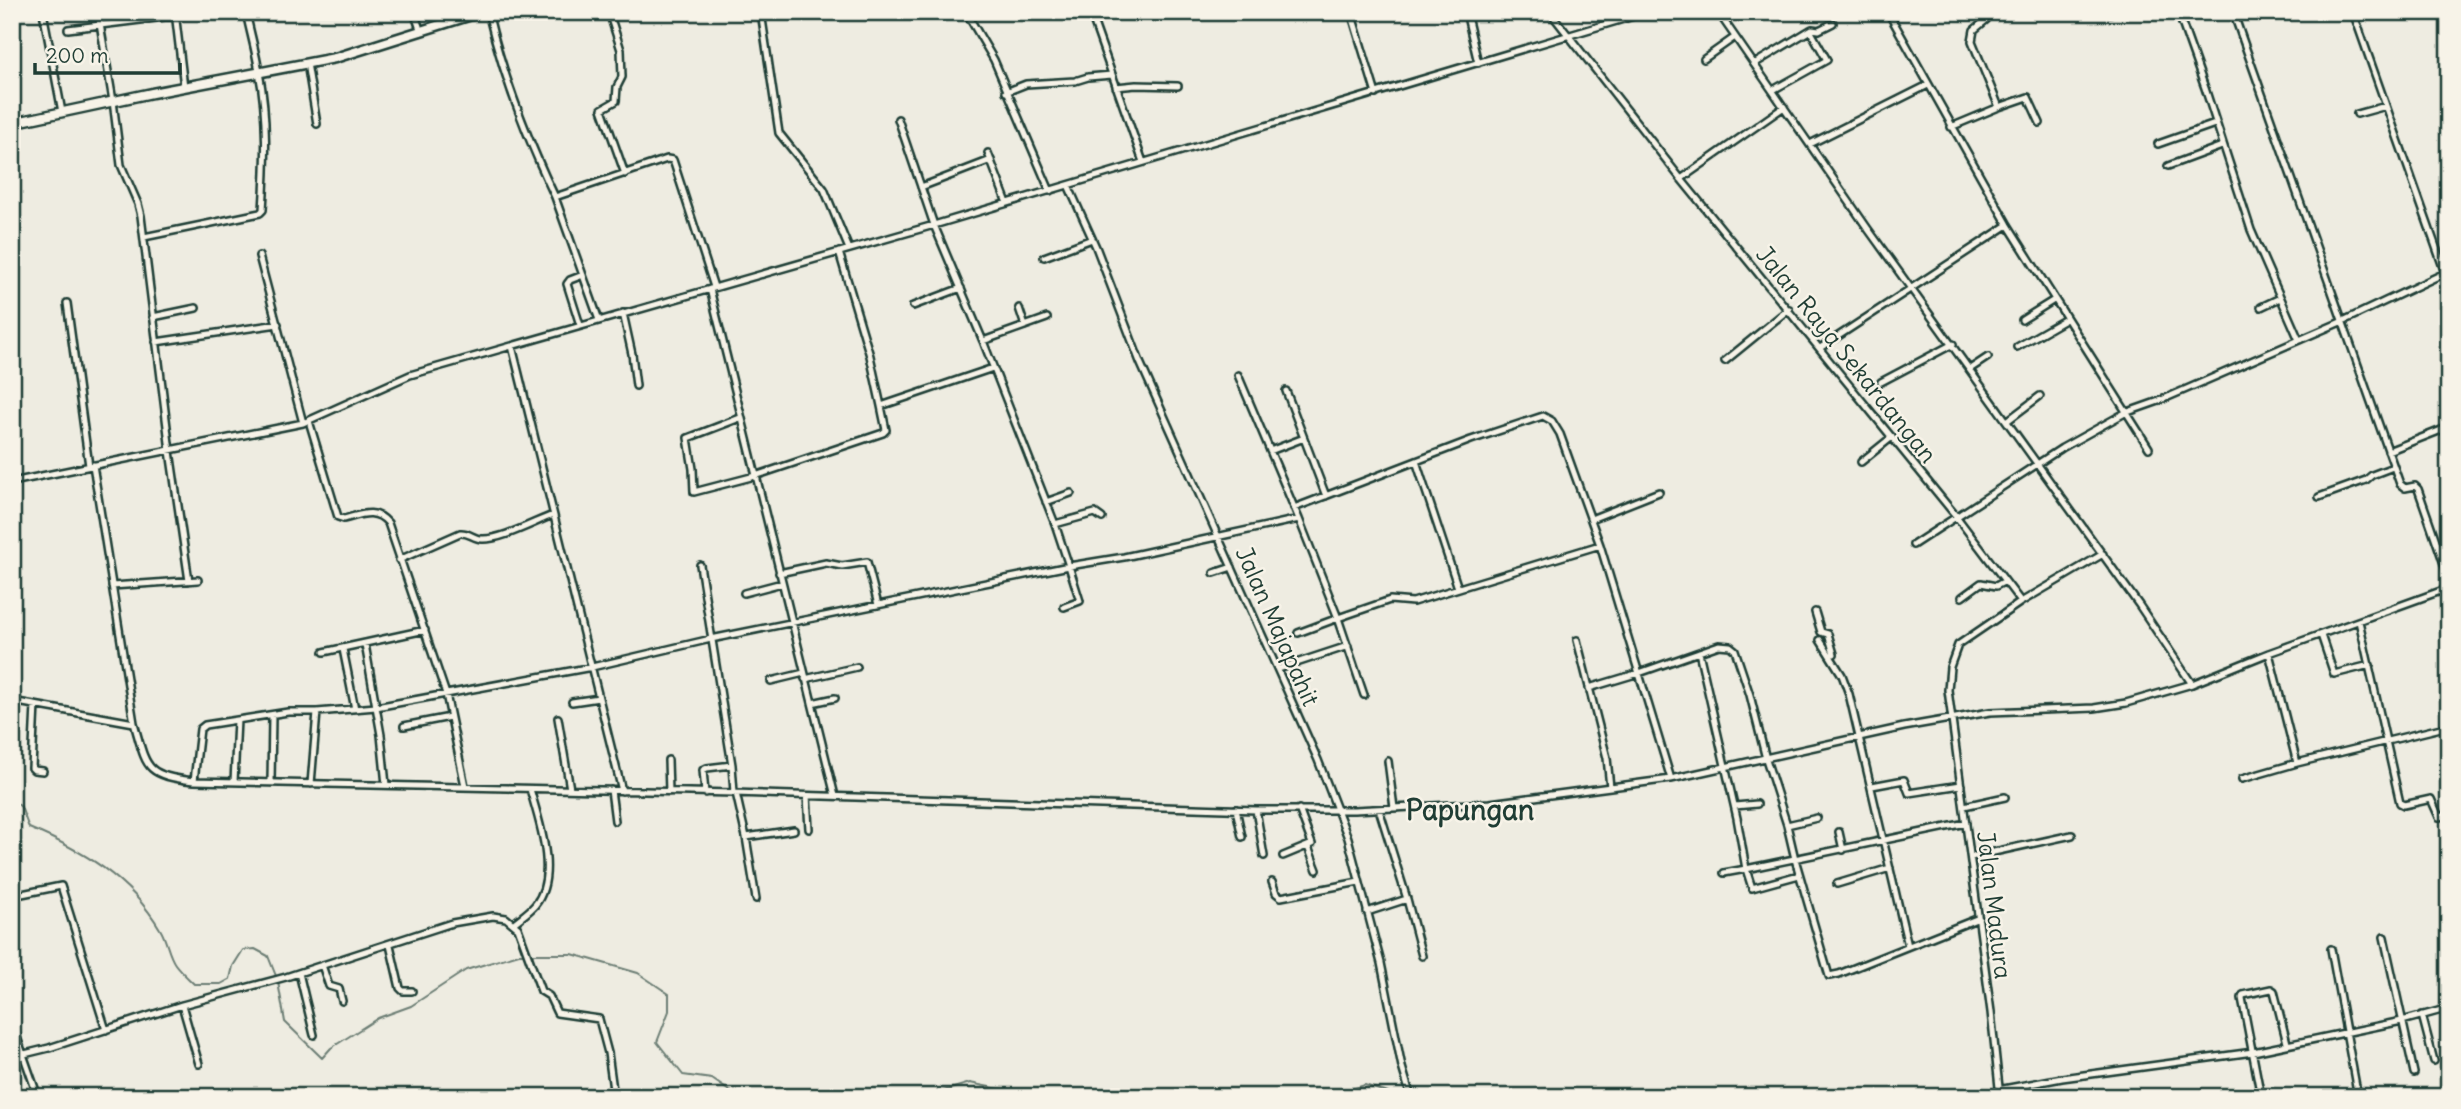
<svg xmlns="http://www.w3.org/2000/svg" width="2461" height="1109" font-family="Delius,sans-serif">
  <rect width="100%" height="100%" fill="#eeece1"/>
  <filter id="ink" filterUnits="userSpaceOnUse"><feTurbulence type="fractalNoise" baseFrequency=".0143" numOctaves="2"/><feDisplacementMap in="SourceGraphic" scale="14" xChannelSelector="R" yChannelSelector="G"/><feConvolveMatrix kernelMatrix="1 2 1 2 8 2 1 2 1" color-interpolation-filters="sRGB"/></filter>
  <g filter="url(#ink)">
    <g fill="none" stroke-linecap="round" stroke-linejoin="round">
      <path stroke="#6c7e74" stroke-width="2" d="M 12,799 L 21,807 L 29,828 C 82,850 130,878 160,929 C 167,940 168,954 175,964 C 180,971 188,978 194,984 L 221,984 L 230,979 L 233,966 L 243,950 L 255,949 L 268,956 L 276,976
        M 278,982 L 285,1022 L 322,1058 L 331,1048 L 378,1018 L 411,1006 L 466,970 L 519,954 L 572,954 L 638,973 L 669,994 L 669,1011 L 657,1042 L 683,1075 L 712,1079 L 738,1097
        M 924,1097 L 970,1083 L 1038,1097
        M 1049,1097 L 1114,1091 L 1132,1097
        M 1325,1097 L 1365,1085 L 1391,1094 L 1391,1097"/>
      <g stroke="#1f3d34" stroke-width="10">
        <path id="street" d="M 43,12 L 62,112
          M 98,12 L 113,101 L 121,165 L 138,204 L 141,216 L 170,451 L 189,581
          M 175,12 L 184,87
          M 414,12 L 421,32
          M 488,12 C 503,76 527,138 555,197
          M 609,12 L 621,50 L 622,77 L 617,87 L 616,101 L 602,109 L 625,174
          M 761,12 L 779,133 L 824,189 L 849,249
          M 966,12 L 994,60 L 1050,191
          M 1090,12 L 1143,162
          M 1351,12 L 1376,94
          M 1466,12 L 1478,63
          M 1550,12 L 1681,179 L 1956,516 L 2021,602 L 1958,645 L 1950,667 L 1948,690 L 1991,1012 L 2000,1097
          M 1718,12 L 1868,229 L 2139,605 L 2192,684
          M 1888,12 L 2008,225 L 2149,448
          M 2110,12 L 2110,13
          M 2178,12 L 2205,88 L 2251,230 L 2299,340
          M 2233,12 L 2400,484 L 2405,488 L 2415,486 L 2418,489 L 2449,578
          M 2353,12 L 2449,284
          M 68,29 L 205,12
          M 1704,59 L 1735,37
          M 307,63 L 317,124
          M 1754,64 L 1812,29 L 1819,30 L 1833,23
          M 1116,87 L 1136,85 L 1178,86
          M 1773,90 L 1827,60 L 1810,30
          M 1006,92 L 1026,84 L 1075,81 L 1088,77 L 1112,75
          M 1999,107 L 2028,97 L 2040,123
          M 2357,114 L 2386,106
          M 898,119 L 934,225 L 983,341 L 1055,524 L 1069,566 L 1124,557 L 1299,519 L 1338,618 L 1390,600 L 1413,602 L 1600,545 L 1671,779
          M 1951,127 L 1999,107 L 1972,41 L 1974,30 L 1986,20 L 1989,12
          M 1810,144 L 1928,85
          M 2158,144 L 2215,124
          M 988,153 L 1007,203
          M 2168,166 L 2222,146
          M 1681,179 L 1784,107
          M 1068,185 L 1096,247 L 1140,362 L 1318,760 L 1348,838 L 1381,963 L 1402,1067 L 1411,1097
          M 921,187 L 991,160
          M 144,237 L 260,213 L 263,210 C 266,164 268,117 259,72 C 256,52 250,32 246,12
          M 839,252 L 870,356 L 881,406 L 993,368
          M 259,256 L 303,423
          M 1044,257 L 1092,239
          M 710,289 L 835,796
          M 67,303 L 89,466
          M 913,306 L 961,288
          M 2261,307 L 2280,298
          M 1019,308 L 1025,326
          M 623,313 L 632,354 L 636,386
          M 153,317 L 196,308
          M 599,320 L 555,197 L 667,159 L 673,160 L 714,287
          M 2022,320 L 2054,300
          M 580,325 L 567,284 L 570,280 L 583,275
          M 983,341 L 1047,318
          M 156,342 L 278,324
          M 512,346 L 622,791
          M 2017,347 L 2066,319
          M 1820,348 L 2008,225
          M 1725,361 L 1789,309
          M 1970,369 L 1988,357
          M 1238,375 L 1299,519
          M 1881,382 L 1953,344
          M 1286,391 L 1326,496
          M 740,418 L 688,438 L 693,469 L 694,492 L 755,476 L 883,433 L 886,430 L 881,406
          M 309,421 L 338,517 L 344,519 C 360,515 375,507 388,523 L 446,694 L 465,786
          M 2007,421 L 2040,396
          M 1270,451 L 1304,438
          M 2388,451 L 2449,427
          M 1416,461 L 1458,588
          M 1861,462 L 1892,437
          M 12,482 L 303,423 L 410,375 L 934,225 L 1647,12
          M 2319,497 L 2366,480 L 2372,475 L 2393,467
          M 1046,502 L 1071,493
          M 1294,508 L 1471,440 L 1543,416 L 1552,421 L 1560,434 L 1600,545
          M 1591,519 L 1659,492
          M 1055,524 L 1095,513 L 1102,518
          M 1913,545 L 2062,448 L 2125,413 L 2159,401 L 2343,321 L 2449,271
          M 399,560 L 460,533 C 469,532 473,539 482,539 C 501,540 534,522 553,515
          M 700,565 L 732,765 L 734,793
          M 779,573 L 826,563 L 842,566 L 867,562 L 878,605
          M 1214,573 L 1232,567
          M 112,586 L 198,580
          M 2443,590 L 2449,615
          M 744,593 L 782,583
          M 1962,597 L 1981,583 L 1996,586 L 2005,581
          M 2021,602 L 2103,554
          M 1815,612 L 1821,632 L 1828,634 L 1834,654
          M 2359,621 L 2400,803 L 2404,805 L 2431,799 L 2439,817 L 2449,815
          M 1298,633 L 1338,618 L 1364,695
          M 2321,635 L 2334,674 L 2370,665
          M 1577,640 L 1607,758 L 1610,787
          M 1820,640 L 1842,675 L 1849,694 L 1908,946
          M 365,644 L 381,735 L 386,785
          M 343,649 L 355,709
          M 324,652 L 425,630
          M 1699,652 L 1737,818 L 1746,869 L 1966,823
          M 2269,653 L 2297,763 L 2449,726
          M 1278,669 L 1348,646
          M 805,679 L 857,667
          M 771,681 L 804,673
          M 1589,688 L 1639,673 L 1719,645 L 1730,646 L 1735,650 L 1750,695 L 1766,759 L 1787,825 L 1795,859 L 1829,976 L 1839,974 L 1979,918
          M 12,701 L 134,723 L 93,465
          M 572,702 L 599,698
          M 812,703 L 835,698
          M 35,705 L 32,768 L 34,770 L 43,771
          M 558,718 L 570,789
          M 134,723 C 147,768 144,775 194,781 L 734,793 L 1256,810 L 1354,810 L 1490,803 L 1671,779 L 1904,727 L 1990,712 L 2094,708 L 2126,703 L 2192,684 L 2269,653 L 2449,588
          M 404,726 L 450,717
          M 668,760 L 669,792
          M 1388,761 L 1394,808
          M 2242,779 L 2297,763
          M 194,781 L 200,729 L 205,725 L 288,712 L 317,712
          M 234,782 L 237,720
          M 271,783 L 272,715
          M 311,784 L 317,712 L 376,707 L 592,667 L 711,639 L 1069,566 L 1080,601 L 1064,607
          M 1872,786 L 1904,780 L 1909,793 L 1961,785
          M 611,790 L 615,821
          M 705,793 L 703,770 L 707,768 L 732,765
          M 736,793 L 746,837 L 756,899
          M 807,796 L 809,829
          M 1735,806 L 1757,804
          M 1964,806 L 2005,797
          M 1236,809 L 1242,837
          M 1256,810 L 1264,856
          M 1787,825 L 1817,818
          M 1839,832 L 1843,850
          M 746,837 L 794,830
          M 1308,847 L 1317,870
          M 1283,856 L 1312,844 L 1299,809
          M 1971,857 L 2072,835
          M 1724,873 L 1746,869 L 1752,888 L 1799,875
          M 1272,882 L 1276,893 L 1281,897 L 1359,882
          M 1837,884 L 1890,868
          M 12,896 L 61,886 L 106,1030
          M 1407,899 L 1422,956
          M 1367,912 L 1407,899 L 1379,809
          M 514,923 C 521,917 529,912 535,905 C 559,876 539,821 530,789
          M 2384,937 L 2414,1073
          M 390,945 L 400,988 L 403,991 L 412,991
          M 2331,949 L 2358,1097
          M 322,965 L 329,986 L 339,989 L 342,1001
          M 299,973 L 314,1035
          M 182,1005 L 199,1064
          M 2422,1015 L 2434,1061
          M 12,1023 L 38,1097
          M 12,1057 L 49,1048 L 182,1005 L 286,977 L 452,923 L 493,916 L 506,918 L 518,928 L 541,991 L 549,996 L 557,1013 L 599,1019 L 608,1053 L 614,1097
          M 1998,1090 L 2062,1078 L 2253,1052 L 2402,1021 L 2449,1008
          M 2261,1097 L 2242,998 L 2243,995 L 2271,989 L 2274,991 L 2287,1043"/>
      </g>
      <g stroke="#1f3d34" stroke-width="13">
        <path id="secondary" d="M 12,123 L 152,93 L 335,58 L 481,12"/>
      </g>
      <use href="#street" stroke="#f7f3e8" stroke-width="5"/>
      <use href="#secondary" stroke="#f7f3e8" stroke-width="8"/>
    </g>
  </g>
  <g text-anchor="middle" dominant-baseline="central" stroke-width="5" stroke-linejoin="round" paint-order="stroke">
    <g font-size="24" fill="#1f3d34" stroke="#f7f3e8">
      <text transform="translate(1847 354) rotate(51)">Jalan Raya Sekardangan</text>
      <text transform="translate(1278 626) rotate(66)">Jalan Majapahit</text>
      <text transform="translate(1995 905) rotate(83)">Jalan Madura</text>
    </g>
    <g font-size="28" font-weight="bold" fill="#1f3d34" stroke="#f7f3e8">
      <text x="1470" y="810">Papungan</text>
    </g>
  </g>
  <rect width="2461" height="1109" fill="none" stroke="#f7f3e8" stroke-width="42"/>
  <rect x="21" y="21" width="2419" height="1067" fill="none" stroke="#1f3d34" stroke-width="2.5" filter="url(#ink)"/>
  <path d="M35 63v10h145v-10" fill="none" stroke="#1f3d34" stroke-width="3.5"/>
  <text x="46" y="63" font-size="21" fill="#1f3d34" stroke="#f7f3e8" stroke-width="5" paint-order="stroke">200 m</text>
</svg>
